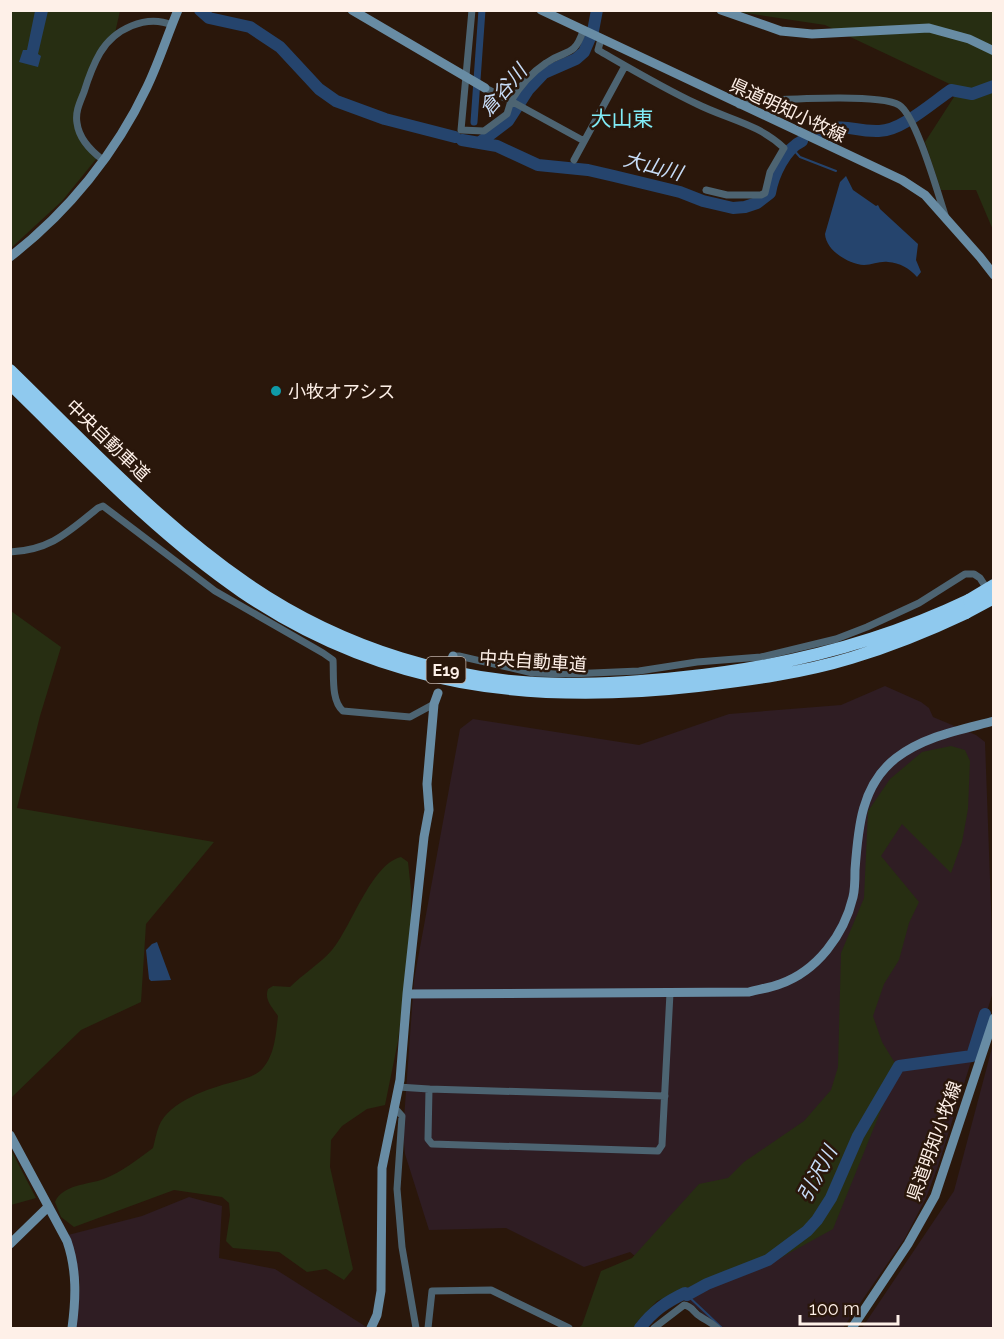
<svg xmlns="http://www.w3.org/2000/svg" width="1004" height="1339" font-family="Raleway,'Noto Sans JP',sans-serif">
  <rect width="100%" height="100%" fill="#2a170b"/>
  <path fill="#2f1d23" d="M 885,686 L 921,702 L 929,708 L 933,717 L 976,735 L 985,742 L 994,989 L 938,1166 L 926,1198 L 905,1238 L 843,1328 L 719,1328 L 664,1279 L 630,1252 L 584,1267 L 506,1228 L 429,1230 L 405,1154 L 403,1133 L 414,980 L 460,729 L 473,719 L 639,745 L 729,714 L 841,705 Z
    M 993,1044 L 993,1328 L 862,1328 L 954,1191 Z
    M 189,1197 L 222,1206 L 219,1258 L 275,1269 L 368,1328 L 76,1328 L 80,1284 L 76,1258 L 68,1235 L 142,1216 Z"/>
  <path fill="#272e12" d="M 11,11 L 120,11 L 115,33 L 110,37 L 76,107 L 81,142 L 97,158 L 62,201 L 11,248 Z
    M 732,11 L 993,11 L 993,230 L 976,190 L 941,190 L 925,142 L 954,97 L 973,95 L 825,25 Z
    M 11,611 L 61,647 L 40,716 L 17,808 L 214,842 L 146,924 L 141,1002 L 81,1030 L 11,1098 Z
    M 951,746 L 965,750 L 970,761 L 968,809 L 962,842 L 951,873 L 902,824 L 881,856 L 919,902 L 909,923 L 899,960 L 884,984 L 873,1016 L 882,1042 L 898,1068 L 833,1229 L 775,1261 L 705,1280 L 657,1301 L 637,1322 L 635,1328 L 578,1328 L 582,1325 L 601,1271 L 632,1258 L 699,1184 L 728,1178 L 744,1162 L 804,1121 L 831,1090 L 838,1067 L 841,953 L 864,898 L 868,811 L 890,779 L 922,752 Z
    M 401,857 L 408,862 L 411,890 L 411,934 L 398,1041 L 385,1105 L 367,1109 L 342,1126 L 331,1140 L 330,1167 L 353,1269 L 344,1280 L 326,1269 L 307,1272 L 279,1252 L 233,1248 L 226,1241 L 230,1215 L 229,1203 L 222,1197 L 174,1190 L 74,1227 L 61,1217 L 55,1202 C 63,1184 88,1185 104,1179 C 122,1172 138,1159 153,1148 C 155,1141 156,1133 159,1126 C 169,1101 210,1088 233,1082 C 244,1079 255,1077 263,1068 C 275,1054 276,1033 278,1016 C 272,1007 264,1000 268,989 L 273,986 L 290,987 C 302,975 322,962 332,950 C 351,928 371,864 401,857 Z
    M 10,1148 L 36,1198 L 11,1205 L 10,1205 Z"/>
  <path fill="#25446d" d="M 35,11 L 48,11 L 38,54 L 41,56 L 38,67 L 19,62 L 23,50 L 27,50 Z
    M 846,176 L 853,190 L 876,206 L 878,205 L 880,209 L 918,244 L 916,260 L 921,272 L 917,277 C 909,268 900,263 888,262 C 880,261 872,265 864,265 C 849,264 826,251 825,234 L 840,182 Z
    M 157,942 L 171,980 L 151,981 L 149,979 L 146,950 L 152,944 Z"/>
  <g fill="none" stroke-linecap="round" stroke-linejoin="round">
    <path stroke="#25446d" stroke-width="2" d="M 792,148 L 800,157 L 836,171
      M 687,1295 L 722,1328"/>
    <path stroke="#25446d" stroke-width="7" d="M 474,122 L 482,10"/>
    <path stroke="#25446d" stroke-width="12" d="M 200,10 L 209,18 L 250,27 L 280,47 L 319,89 L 336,101 L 385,119 L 455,137
      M 815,135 C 847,120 849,132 879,131 C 901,131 932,103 951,90 L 972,94 L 994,86
      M 462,140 L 497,146 L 538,165 L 588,170 L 614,176 L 680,192 L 703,201 L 733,208 L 745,207 L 757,203 L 770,193 C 773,175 785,149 802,141
      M 479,143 L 508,121 L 528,90 L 544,73 L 576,59 L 584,52 L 593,31 L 597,10
      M 640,1328 C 653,1311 666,1302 685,1293 L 687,1295 L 707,1284 L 768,1260 L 807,1231 L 817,1220 L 831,1198 L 858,1136 L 899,1066 L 972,1056 L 985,1014"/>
    <path stroke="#4d6472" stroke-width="7" d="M 472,10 L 461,130 L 484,131 L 507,114 L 511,101 L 584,141
      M 601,39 L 598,50 C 631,69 663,88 697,104 C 727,119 759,124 784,148 L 770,172 L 765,193 L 761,195 L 727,195 L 706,190
      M 485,88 L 511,101 C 520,86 531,73 546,63 C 566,49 574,58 583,31
      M 739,105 L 751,101 C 778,100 879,93 899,105 C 916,115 938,194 945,215
      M 103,160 C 91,151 79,139 77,123 C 75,112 80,102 84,92 C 88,79 93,65 100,53 C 114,29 146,14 172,25
      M 574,160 L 625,66
      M 10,552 C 51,550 68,532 98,508 L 103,506 L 215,591 L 323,653 L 333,660 C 334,676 331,701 343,711 L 410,717 L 434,704
      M 453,656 L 459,656 L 533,673 L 569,674 L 639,671 L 697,662 L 761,657 L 836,639 L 867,627 L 919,603 L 965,574 L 974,574 L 980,578 L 989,592
      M 398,1087 L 429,1089 L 428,1139 L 432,1144 L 658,1151 L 662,1145 L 670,993
      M 429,1089 L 665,1096
      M 394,1107 L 402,1116 L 397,1189 L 402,1247 L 416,1328
      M 428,1328 L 432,1291 L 491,1290 L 569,1328
      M 654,1328 L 684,1305 C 693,1306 693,1313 701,1317 C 707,1321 711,1322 717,1328"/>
    <path stroke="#688ca4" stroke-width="9" d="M 352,10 L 485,88
      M 541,10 L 902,180 L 925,195 L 980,257 L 994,275
      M 721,10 L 781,31 L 812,34 L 929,28 L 969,39 L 994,51
      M 10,257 C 68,212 116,153 147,87 C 159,62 167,36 178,10
      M 450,663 L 453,656
      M 407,994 L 424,837 L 429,810 L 427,784 L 434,704 L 438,693
      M 10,1135 L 67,1241 C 77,1270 76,1298 72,1328
      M 10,1244 L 48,1207
      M 371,1328 L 377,1315 L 381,1291 L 382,1168 L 400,1080 L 407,994 L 749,992 C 759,989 770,988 780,984 C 817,971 844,935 853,897 C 855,889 855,879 855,870 C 858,829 861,785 896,758 C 925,736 960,730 994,721
      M 852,1328 L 908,1244 L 935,1196 L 994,1018"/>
    <path stroke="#8fc9ee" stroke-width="12" d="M 10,370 C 86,444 159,523 246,583 C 340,648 457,685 571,684 C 609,684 647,681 684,677 C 783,667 879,643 969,600
      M 10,384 C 84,456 156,533 242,592 C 383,688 532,705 698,686 C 749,680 802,673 851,658 C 891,646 928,631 966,613"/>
    <path stroke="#8fc9ee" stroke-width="12" d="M 969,600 L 994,585
      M 966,613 L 994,598"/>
  </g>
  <circle fill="#0f9aa8" stroke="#2a170b" stroke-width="2" cx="276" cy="391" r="6"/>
  <g text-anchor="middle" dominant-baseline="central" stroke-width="5" stroke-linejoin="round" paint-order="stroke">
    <rect fill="#2a170b" stroke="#beafa6" stroke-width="1.5" x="426.5" y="657" width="39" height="26" rx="4.5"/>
    <g font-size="16" font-weight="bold" fill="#fef0e8">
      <text x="446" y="670">E19</text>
    </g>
    <g font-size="18" fill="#fef0e8" stroke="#2a170b">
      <text transform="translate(788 110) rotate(25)">県道明知小牧線</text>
      <text transform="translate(108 440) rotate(44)">中央自動車道</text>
      <text transform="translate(533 661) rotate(4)">中央自動車道</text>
      <text transform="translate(934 1141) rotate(-70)">県道明知小牧線</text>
    </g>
    <g font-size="18" fill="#fef0e8" stroke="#2a170b" text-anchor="start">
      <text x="288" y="391">小牧オアシス</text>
    </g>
    <g font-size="20" font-style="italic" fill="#c7dcf7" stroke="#2a170b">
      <text transform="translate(503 90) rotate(-49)">倉谷川</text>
      <text transform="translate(653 166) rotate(15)">大山川</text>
      <text transform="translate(817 1174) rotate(-62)">引沢川</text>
    </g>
    <g font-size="21" fill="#81ecf7" stroke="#2a170b">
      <text x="622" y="118">大山東</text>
    </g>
  </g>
  <rect width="1004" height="1339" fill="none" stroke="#fef0e8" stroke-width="24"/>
  <path d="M800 1315v9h98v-9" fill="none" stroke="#fef0e8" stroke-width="3"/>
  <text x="809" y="1315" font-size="18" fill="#fef0e8" stroke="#2a170b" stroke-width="4.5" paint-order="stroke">100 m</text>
</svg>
